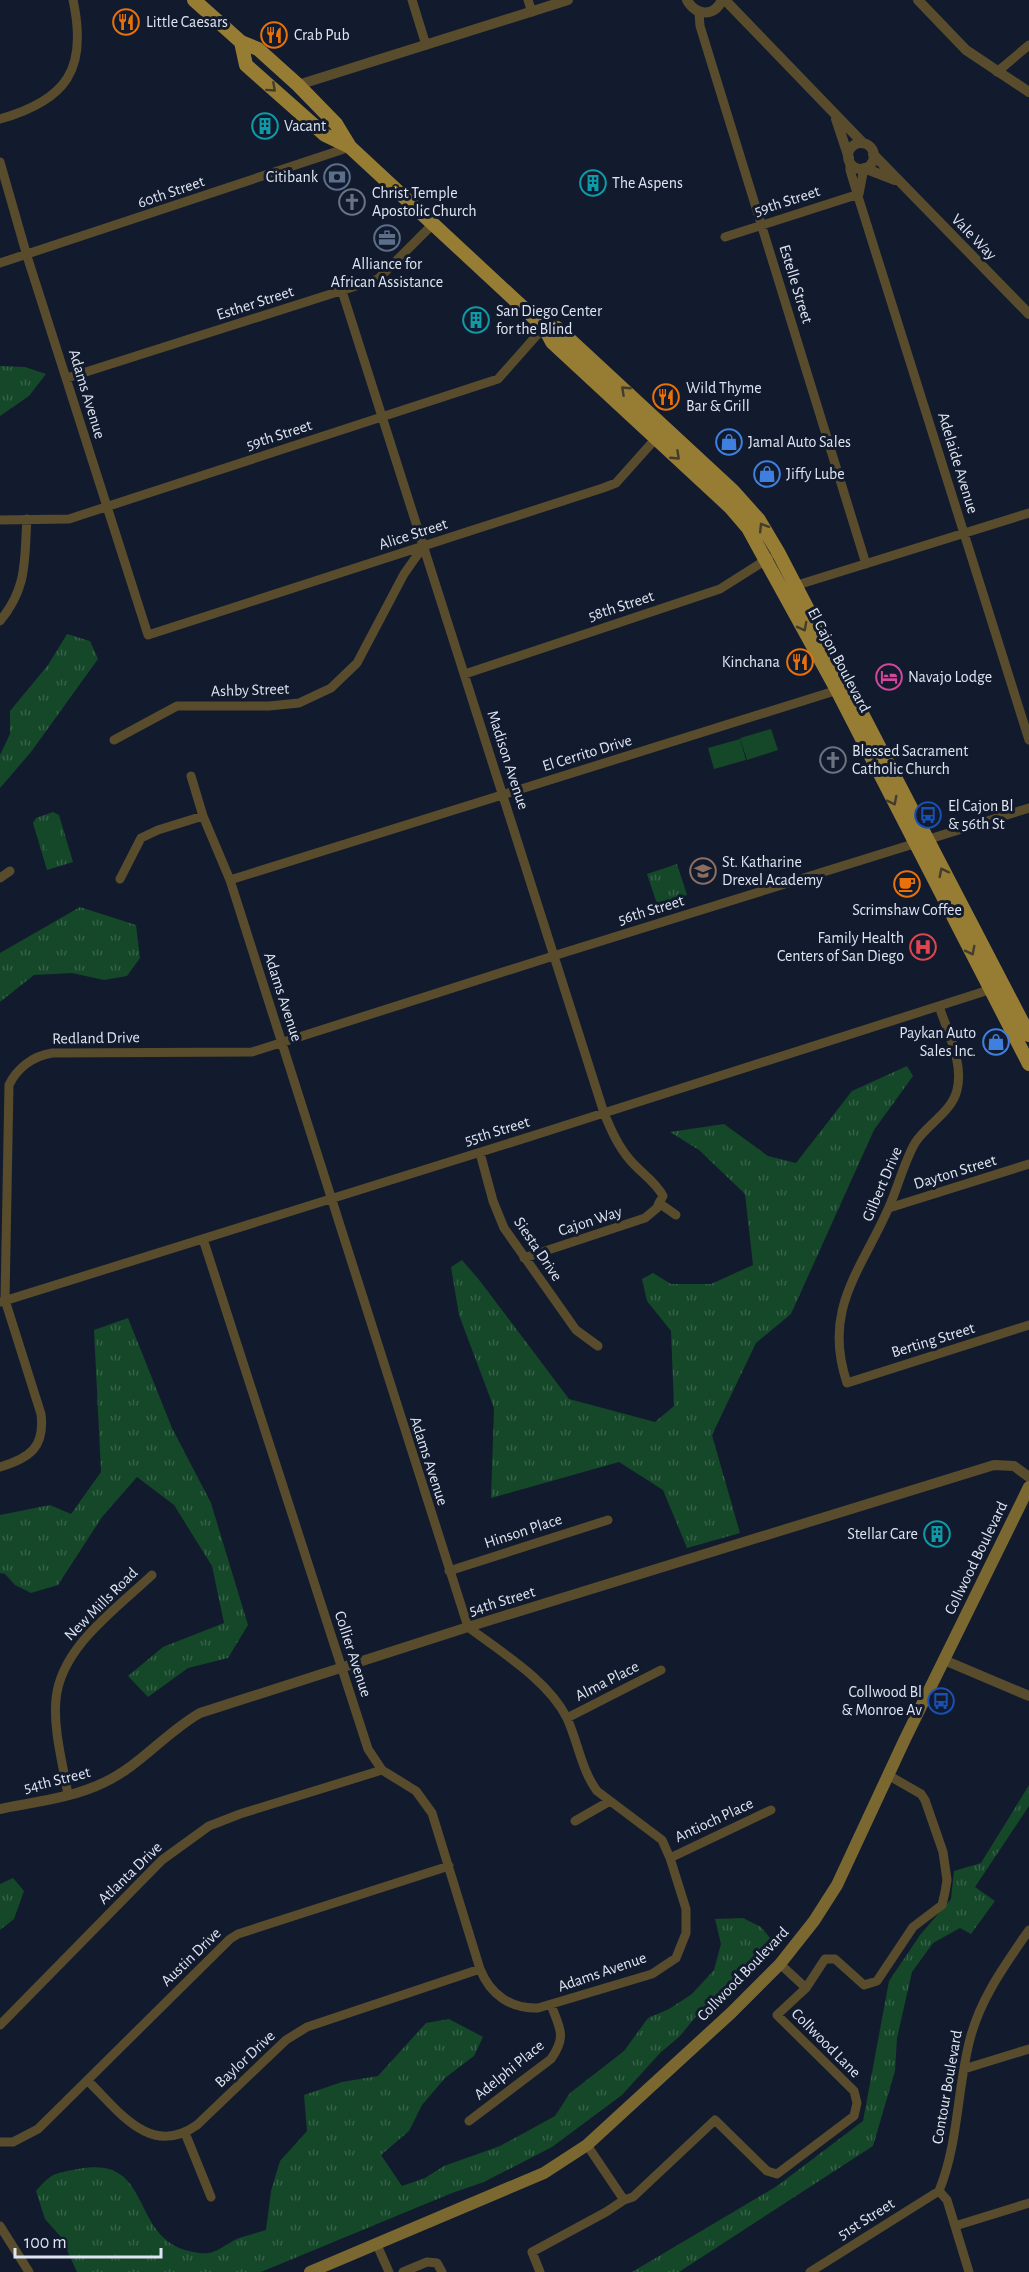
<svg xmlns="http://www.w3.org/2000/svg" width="1029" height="2272" font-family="'Alegreya Sans',sans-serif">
  <defs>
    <pattern id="grass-tufts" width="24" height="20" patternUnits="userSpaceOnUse" patternTransform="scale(1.5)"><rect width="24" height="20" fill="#154729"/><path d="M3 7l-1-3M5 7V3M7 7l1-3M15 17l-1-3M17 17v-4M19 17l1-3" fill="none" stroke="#376148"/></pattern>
  </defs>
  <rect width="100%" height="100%" fill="#121b2d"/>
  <path fill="url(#grass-tufts)" d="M 0,366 L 25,367 L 46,374 L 29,396 L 0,416 Z
    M 67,634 L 90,641 L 98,659 L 31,752 L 0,788 L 0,755 L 10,734 L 10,711 L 48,665 Z
    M 53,812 L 59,815 L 73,862 L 47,870 L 33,823 L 36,818 Z
    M 677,864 L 687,895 L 657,904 L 647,874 Z
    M 80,907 L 136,925 L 140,958 L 127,976 L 104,980 L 72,973 L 34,975 L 0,1002 L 0,953 Z
    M 907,1066 L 913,1076 L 874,1130 L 791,1314 L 756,1343 L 712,1435 L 740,1533 L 687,1548 L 663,1490 L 619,1462 L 491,1498 L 494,1408 L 459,1315 L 451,1267 L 462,1260 L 480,1281 L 569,1399 L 655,1422 L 674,1406 L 671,1331 L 647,1301 L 642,1279 L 653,1273 L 671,1284 L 711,1284 L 753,1265 L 745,1194 L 699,1150 L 670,1132 L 724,1124 L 768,1156 L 796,1163 L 852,1091 Z
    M 128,1318 L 172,1428 L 211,1503 L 248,1625 L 228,1658 L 188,1668 L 148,1697 L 128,1676 L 163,1647 L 224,1623 L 212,1566 L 174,1505 L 137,1477 L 102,1517 L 58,1585 L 31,1593 L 15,1585 L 5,1574 L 0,1573 L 0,1515 L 50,1505 L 71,1514 L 101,1472 L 94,1330 Z
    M 1029,1785 L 1029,1806 L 975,1887 L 995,1901 L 971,1934 L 960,1928 L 933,1943 L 912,1972 L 897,2038 L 895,2071 L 873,2146 L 679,2272 L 632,2272 L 777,2186 L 863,2121 L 889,1981 L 920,1935 L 951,1899 L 954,1871 L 981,1863 Z
    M 13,1878 L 24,1891 L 14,1919 L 0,1930 L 0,1884 Z
    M 743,1918 L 761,1927 L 770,1938 L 753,1960 L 718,1998 L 698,2014 L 680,2036 L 660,2053 L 622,2095 L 552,2147 L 484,2182 L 452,2193 L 261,2272 L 77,2272 L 61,2237 L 45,2219 L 36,2191 C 53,2172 53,2174 78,2169 C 154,2154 129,2237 189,2251 C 216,2258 217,2248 239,2238 C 248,2235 257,2233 266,2230 L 271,2191 L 280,2161 L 307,2131 L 304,2095 L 342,2082 L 378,2076 L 426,2023 L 449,2019 L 483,2037 L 474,2056 L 445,2078 L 422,2105 L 409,2131 L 381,2155 L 402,2186 L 425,2178 L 444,2166 L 500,2146 L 555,2116 L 570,2093 L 624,2051 L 648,2018 L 669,2009 L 692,1994 L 714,1970 L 721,1944 L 715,1919 Z"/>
  <path fill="#154729" d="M 771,729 L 778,750 L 747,760 L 740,738 Z
    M 740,739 L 746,760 L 714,769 L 708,748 Z
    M 55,821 L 65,855 L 50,859 L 39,826 Z"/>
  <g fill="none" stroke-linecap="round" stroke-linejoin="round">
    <path stroke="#594c2c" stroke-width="9" d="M 412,0 L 426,45
      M 528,0 L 532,12
      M 699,13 L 700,26 L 866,564
      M 997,72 L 1029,45
      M 0,119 C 67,100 88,69 73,0
      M 0,162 L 27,256 L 148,635 L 603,488 L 616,483 L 658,436
      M 850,162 L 850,170 L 856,190 L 1029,740
      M 859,194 L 864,168
      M 725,237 L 859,194
      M 0,263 L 350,147
      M 342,291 L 604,1113 C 611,1130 618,1146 630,1160 C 641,1173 655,1181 663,1196 L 659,1203 L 676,1215
      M 67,378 L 378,279 L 433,224
      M 0,520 L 69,519 L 498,379 L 544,327
      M 791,587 L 1029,513
      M 0,621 C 28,587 24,561 27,519
      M 465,674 L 720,589 L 769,558
      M 114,740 L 177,706 L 269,706 L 299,703 L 331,688 L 357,663 L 404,574 L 423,547
      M 191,776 L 203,816 L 230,880 L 468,1627 C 501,1652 548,1680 567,1718 C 578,1742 581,1769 597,1791 L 662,1840 L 670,1858 L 686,1909 L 686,1933 L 676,1958 L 652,1974 L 538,2008 C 510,2009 490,1994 480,1969 L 432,1813 L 416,1791 L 382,1770 L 368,1749 L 203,1239
      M 0,878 L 10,871
      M 120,879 L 141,838 L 158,830 L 203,816
      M 230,880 L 841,689
      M 939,1006 C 947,1031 964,1063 957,1090 C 952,1112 926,1125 915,1143 C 904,1162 898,1187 889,1207 C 861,1271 822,1309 847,1383 L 1029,1325
      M 480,1153 L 493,1201 L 504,1228 L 576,1330 L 598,1346
      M 889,1208 L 1029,1164
      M 524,1258 L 645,1218 L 657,1208 L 659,1203
      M 1,1302 L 532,1136 L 995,988
      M 0,1467 C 30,1458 45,1447 41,1414 L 5,1300 L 9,1085 C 17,1068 33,1056 52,1053 L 252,1052 L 566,952 L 1029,808
      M 449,1571 L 608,1520
      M 567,1718 L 661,1670
      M 68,1795 C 63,1764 53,1730 56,1699 C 61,1647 116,1609 152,1575
      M 575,1821 L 610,1801
      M 670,1858 L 771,1810
      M 780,1964 L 806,1988
      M 0,2025 L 162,1860 L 209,1826 L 240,1814 L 382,1770
      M 964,2069 L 1029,2049
      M 88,2081 C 119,2111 150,2158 197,2125 L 286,2040 L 307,2027 L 480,1969
      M 469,2121 L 551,2059 C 567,2036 560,2029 551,2005
      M 185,2133 L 211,2197
      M 0,2142 L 13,2142 L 38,2129 L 230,1939 L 238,1934 L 449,1866
      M 587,2145 L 624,2200
      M 939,2191 L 947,2200 L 969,2272
      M 0,2226 L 29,2272
      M 955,2226 L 1029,2203
      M 377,2245 L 389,2272
      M 403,2272 L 427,2262 L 437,2263 L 442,2272
      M 540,2272 L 532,2252 L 606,2212 L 624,2200 L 633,2197 L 715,2120 L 767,2171 L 777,2174 L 854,2116 L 857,2103 L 854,2091 L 777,2015 L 806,1988 L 825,1959 L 835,1959 L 864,1985 L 877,1981 L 913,1927 L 942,1905 L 945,1892 L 947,1880 L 943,1852 L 925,1800 L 921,1794 L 888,1775
      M 810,2272 L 939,2191 C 958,2145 957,2092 969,2043 C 979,2000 1005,1965 1029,1930"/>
    <path stroke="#594c2c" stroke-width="10" d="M 687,0 C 696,16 714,17 722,0
      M 725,0 L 863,143
      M 918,0 L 966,50 L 1029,92
      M 298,85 L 568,0
      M 836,119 L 849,158
      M848 156a13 13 0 1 1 26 0a13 13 0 1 1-26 0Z
      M 873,154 L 1029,314
      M 864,168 L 895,180
      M 944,1660 L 1029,1696
      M 0,1809 C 34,1802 72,1798 103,1783 C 140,1766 165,1733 200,1713 L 468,1627 L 994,1465 L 1014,1466 L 1029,1477"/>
    <path stroke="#7b6831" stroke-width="12" d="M 310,2272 L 544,2173 L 587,2145 L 731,2013 L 780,1964 L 814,1921 L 837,1885 L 905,1739 L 1029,1487"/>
    <path stroke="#977d34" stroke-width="14" d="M 194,0 L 241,42 L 258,49 L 298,85 L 336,124 L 350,147 L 544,327 L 552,342 L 730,507 L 748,528 L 837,690 L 1029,1064
      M 241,42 L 246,65 L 325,135 L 350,147
      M 544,327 L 557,328 L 733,491 L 759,520 L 778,552 L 1029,1035"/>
  </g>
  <defs><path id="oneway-chevron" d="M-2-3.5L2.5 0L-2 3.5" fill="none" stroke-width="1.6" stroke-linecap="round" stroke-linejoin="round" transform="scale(1.5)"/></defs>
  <g stroke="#413d2f">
    <use href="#oneway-chevron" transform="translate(272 88) rotate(42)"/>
    <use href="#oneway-chevron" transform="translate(625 390) rotate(-137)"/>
    <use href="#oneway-chevron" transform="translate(676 456) rotate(43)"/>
    <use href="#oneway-chevron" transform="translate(763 527) rotate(-122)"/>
    <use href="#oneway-chevron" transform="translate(803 627) rotate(62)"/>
    <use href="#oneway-chevron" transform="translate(893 801) rotate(63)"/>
    <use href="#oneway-chevron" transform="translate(943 872) rotate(-117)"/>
    <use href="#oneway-chevron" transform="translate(971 951) rotate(63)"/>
  </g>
  <defs>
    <g id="restaurant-ring" transform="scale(1.35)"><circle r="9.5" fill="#121b2d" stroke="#e8710a" stroke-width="1.5"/><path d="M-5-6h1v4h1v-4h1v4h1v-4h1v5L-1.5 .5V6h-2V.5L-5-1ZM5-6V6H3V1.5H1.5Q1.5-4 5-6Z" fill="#e8710a"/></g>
    <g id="building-ring" transform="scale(1.35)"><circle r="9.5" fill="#121b2d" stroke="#0f9aa8" stroke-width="1.5"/><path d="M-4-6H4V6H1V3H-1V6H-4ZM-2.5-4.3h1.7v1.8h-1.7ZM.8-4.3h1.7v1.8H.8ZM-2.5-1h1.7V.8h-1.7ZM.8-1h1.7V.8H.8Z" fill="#0f9aa8"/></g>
    <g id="bank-ring" transform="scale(1.35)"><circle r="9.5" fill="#121b2d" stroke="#5c6f8a" stroke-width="1.5"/><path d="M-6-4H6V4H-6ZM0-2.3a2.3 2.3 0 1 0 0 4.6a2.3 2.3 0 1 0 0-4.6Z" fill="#5c6f8a"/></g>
    <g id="church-ring" transform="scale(1.35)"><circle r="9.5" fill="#121b2d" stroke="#6b7280" stroke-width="1.5"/><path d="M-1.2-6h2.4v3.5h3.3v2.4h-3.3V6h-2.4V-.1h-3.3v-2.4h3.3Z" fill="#6b7280"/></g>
    <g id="office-ring" transform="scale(1.35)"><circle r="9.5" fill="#121b2d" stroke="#5c6f8a" stroke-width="1.5"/><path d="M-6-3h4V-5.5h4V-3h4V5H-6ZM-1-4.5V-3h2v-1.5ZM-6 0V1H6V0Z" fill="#5c6f8a"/></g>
    <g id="shop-ring" transform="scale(1.35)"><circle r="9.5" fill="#121b2d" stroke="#3f7fe0" stroke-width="1.5"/><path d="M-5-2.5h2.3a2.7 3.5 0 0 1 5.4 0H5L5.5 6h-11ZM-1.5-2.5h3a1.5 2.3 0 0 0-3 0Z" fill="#3f7fe0"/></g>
    <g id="hotel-ring" transform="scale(1.35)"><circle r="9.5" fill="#121b2d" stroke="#d1479c" stroke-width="1.5"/><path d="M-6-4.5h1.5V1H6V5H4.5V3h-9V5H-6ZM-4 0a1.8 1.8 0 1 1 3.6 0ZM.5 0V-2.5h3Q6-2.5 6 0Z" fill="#d1479c"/></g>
    <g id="bus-ring" transform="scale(1.35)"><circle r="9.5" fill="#121b2d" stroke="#1a4fb4" stroke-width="1.5"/><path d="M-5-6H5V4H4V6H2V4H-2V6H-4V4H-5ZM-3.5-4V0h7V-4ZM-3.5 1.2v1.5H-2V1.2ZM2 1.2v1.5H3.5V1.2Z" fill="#1a4fb4"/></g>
    <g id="school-ring" transform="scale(1.35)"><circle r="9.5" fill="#121b2d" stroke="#8d6e63" stroke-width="1.5"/><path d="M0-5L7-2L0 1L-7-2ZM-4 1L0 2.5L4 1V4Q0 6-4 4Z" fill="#8d6e63"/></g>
    <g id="cafe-ring" transform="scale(1.35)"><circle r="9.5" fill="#121b2d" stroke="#e8710a" stroke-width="1.5"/><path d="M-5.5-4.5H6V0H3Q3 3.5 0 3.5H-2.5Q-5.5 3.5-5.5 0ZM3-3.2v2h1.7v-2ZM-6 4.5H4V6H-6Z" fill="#e8710a"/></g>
    <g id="hospital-ring" transform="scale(1.35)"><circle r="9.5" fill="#121b2d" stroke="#e0444e" stroke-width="1.5"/><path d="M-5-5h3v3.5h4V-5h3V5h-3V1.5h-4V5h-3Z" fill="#e0444e"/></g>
  </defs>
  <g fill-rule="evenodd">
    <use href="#restaurant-ring" x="126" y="22"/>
    <use href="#restaurant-ring" x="274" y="35"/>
    <use href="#building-ring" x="265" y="126"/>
    <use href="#bank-ring" x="337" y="177"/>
    <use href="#building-ring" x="593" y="183"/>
    <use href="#church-ring" x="352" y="202"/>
    <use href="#office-ring" x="387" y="238"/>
    <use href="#building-ring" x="476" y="320"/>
    <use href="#restaurant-ring" x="666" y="397"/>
    <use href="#shop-ring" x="729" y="442"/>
    <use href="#shop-ring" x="767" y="474"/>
    <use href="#restaurant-ring" x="800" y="662"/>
    <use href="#hotel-ring" x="889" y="677"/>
    <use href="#church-ring" x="833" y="760"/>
    <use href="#bus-ring" x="928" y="815"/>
    <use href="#school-ring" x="703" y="871"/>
    <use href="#cafe-ring" x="907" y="884"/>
    <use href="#hospital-ring" x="923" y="947"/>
    <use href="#shop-ring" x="996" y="1042"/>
    <use href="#building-ring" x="937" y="1534"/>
    <use href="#bus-ring" x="941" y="1701"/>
  </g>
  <g text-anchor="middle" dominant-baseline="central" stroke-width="6" stroke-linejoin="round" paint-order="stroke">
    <g font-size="16" fill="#dfe5f2" stroke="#121b2d" text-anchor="start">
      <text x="146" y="22">Little Caesars</text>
      <text x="294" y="35">Crab Pub</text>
      <text x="284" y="126">Vacant</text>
      <text x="318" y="177" text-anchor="end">Citibank</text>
      <text x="612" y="183">The Aspens</text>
      <text x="372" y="193">Christ Temple<tspan x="372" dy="18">Apostolic Church</tspan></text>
      <text x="387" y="264" text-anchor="middle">Alliance for<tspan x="387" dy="18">African Assistance</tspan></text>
      <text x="496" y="311">San Diego Center<tspan x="496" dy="18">for the Blind</tspan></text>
      <text x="686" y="388">Wild Thyme<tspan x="686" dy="18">Bar &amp; Grill</tspan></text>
      <text x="748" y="442">Jamal Auto Sales</text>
      <text x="786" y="474">Jiffy Lube</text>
      <text x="780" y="662" text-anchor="end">Kinchana</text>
      <text x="908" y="677">Navajo Lodge</text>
      <text x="852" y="751">Blessed Sacrament<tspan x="852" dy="18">Catholic Church</tspan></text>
      <text x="948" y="806">El Cajon Bl<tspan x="948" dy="18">&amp; 56th St</tspan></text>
      <text x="722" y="862">St. Katharine<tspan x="722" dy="18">Drexel Academy</tspan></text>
      <text x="907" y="910" text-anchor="middle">Scrimshaw Coffee</text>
      <text x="904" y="938" text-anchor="end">Family Health<tspan x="904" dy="18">Centers of San Diego</tspan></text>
      <text x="976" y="1033" text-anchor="end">Paykan Auto<tspan x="976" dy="18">Sales Inc.</tspan></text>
      <text x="918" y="1534" text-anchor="end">Stellar Care</text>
      <text x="922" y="1692" text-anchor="end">Collwood Bl<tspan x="922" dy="18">&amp; Monroe Av</tspan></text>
    </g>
    <g font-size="16" fill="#dfe5f2" stroke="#121b2d">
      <text transform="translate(171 192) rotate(-19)">60th Street</text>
      <text transform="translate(787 201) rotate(-18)">59th Street</text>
      <text transform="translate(974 237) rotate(46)">Vale Way</text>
      <text transform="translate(796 284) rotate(73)">Estelle Street</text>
      <text transform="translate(255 303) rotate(-18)">Esther Street</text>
      <text transform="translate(87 394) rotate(73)">Adams Avenue</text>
      <text transform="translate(279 435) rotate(-18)">59th Street</text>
      <text transform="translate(958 463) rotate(73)">Adelaide Avenue</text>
      <text transform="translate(413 534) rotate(-18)">Alice Street</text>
      <text transform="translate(621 606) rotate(-18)">58th Street</text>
      <text transform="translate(839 660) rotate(62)">El Cajon Boulevard</text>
      <text transform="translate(250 690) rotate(-2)">Ashby Street</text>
      <text transform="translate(587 753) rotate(-17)">El Cerrito Drive</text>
      <text transform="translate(508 760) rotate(72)">Madison Avenue</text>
      <text transform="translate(651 910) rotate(-17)">56th Street</text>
      <text transform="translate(283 997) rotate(72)">Adams Avenue</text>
      <text transform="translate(96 1038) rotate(-1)">Redland Drive</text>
      <text transform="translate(497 1131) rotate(-17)">55th Street</text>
      <text transform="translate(955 1172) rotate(-17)">Dayton Street</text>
      <text transform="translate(882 1184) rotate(-67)">Gilbert Drive</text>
      <text transform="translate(590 1221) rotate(-18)">Cajon Way</text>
      <text transform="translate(538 1249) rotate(56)">Siesta Drive</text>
      <text transform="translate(933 1340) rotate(-17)">Berting Street</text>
      <text transform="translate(429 1461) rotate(72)">Adams Avenue</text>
      <text transform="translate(523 1531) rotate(-18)">Hinson Place</text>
      <text transform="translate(976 1558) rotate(-64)">Collwood Boulevard</text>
      <text transform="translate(502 1601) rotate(-17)">54th Street</text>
      <text transform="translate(101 1604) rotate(-45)">New Mills Road</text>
      <text transform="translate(353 1654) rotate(72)">Collier Avenue</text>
      <text transform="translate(607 1681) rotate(-27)">Alma Place</text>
      <text transform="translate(57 1780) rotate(-14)">54th Street</text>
      <text transform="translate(714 1820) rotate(-25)">Antioch Place</text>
      <text transform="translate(130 1873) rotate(-44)">Atlanta Drive</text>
      <text transform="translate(191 1957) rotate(-44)">Austin Drive</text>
      <text transform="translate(602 1972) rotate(-19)">Adams Avenue</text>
      <text transform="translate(743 1974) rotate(-46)">Collwood Boulevard</text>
      <text transform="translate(826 2043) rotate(45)">Collwood Lane</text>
      <text transform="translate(245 2059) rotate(-43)">Baylor Drive</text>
      <text transform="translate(509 2070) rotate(-39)">Adelphi Place</text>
      <text transform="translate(947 2087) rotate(-80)">Contour Boulevard</text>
      <text transform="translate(866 2219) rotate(-32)">51st Street</text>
    </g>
  </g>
  <path d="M15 2248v9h146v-9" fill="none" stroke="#dfe5f2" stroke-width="3"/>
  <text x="24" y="2248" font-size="18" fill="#dfe5f2" stroke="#121b2d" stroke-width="4.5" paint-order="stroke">100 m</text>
</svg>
